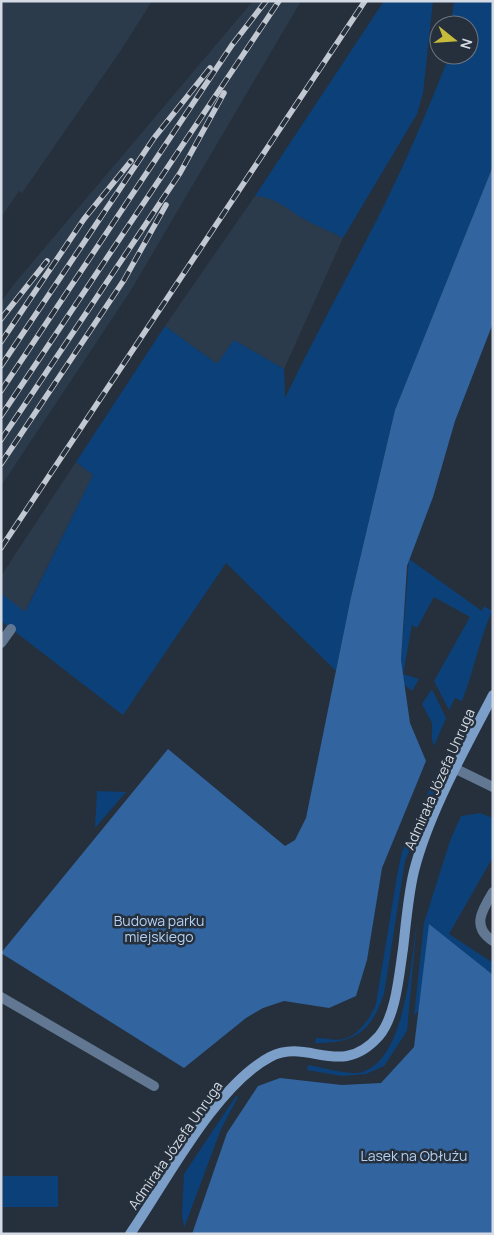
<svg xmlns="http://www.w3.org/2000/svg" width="494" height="1235" font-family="Manrope,sans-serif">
  <rect width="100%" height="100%" fill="#25303c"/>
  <path fill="#2c3b4c" d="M 1,1 L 152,1 L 121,50 L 22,193 L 19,191 L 1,217 Z
    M 253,1 L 301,1 L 131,290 L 1,486 L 1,302 L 15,283 Z
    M 255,196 L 268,197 L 284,204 L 302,218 L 343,238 L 284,369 L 234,340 L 217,364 L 165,326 Z
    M 76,462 L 93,475 L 24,613 L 1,593 L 1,576 Z"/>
  <path fill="#0c4078" d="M 384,1 L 433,1 L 423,93 L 417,114 L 343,238 C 330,231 316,226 304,219 C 285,208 278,198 255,196 Z
    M 454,1 L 493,1 L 493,166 L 395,410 L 351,597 L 336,671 L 226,563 L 123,715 L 1,621 L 1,593 L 25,612 L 93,475 L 76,462 L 165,326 L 217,364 L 234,340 L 284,369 L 285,398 C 312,342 341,289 369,235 C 398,180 423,122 446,64 L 447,55 L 469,55 L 469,25 L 451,25 Z
    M 409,559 L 482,611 L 484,606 L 492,611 C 479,640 474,671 462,701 L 455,698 L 449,710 L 434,681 L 470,617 L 434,597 L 417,628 L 412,625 L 403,674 L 419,679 L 412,691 L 402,683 L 401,660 Z
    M 432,689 L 446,718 L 434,746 L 432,740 L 432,723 L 422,704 Z
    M 440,765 L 440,779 L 405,861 L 384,994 C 370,1033 355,1043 315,1043 L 316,1038 C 324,1038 336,1041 344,1039 C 359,1035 371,1017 376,1004 L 398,870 L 402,852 Z
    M 97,791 L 126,792 L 95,828 Z
    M 480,813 L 493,818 L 493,857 L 449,934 L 493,963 L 493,975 L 419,1010 L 414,1016 L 424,923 L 450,841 L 461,816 Z
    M 417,922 L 407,1031 L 384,1066 L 366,1074 L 342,1076 L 307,1070 L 308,1065 C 321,1067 344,1074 357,1073 C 406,1067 411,959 417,922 Z
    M 236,1096 L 238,1097 L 221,1129 L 184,1228 L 182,1215 L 184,1174 Z
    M 3,1176 L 58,1176 L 58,1207 L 3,1207 Z"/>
  <path fill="#32649f" d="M 493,166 L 493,323 L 455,421 L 433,497 L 407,566 L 401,660 L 410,723 L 426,761 L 382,868 L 367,960 L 356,996 L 329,1008 L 284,1001 L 263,1008 L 246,1018 L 184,1068 L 1,953 L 168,749 L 285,846 L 295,840 L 306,818 L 351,597 L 395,410 Z
    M 429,924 L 493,975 L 493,1234 L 192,1234 L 227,1133 L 258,1086 L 280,1078 L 342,1085 L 381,1083 L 414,1047 Z"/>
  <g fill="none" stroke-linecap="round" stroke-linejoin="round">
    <path stroke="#617792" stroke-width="10" d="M 1,643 L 11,629
      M 456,769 L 493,787
      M 493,892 C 482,910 471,927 493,941
      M 1,997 L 154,1086"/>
    <path stroke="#7c9fca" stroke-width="10" d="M 130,1234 C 166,1182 215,1086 270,1057 C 309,1037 340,1080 379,1036 C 396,1016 399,975 403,949 C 406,924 408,896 414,871 C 429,812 465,749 493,695"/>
    <g stroke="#c1c8d1" stroke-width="5.5">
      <path id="rail" d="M 1,319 L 47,261
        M 1,342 L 84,219 L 131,161
        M 1,366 L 154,138 L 210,68
        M 1,391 L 232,45 L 266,1
        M 1,416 L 279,1
        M 1,440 L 180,173 L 224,93
        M 1,464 L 124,280 L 166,205
        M 1,548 L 365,1"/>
    </g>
    <use href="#rail" stroke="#25303c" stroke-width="4" stroke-dasharray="11" stroke-linecap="butt"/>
  </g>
  <g text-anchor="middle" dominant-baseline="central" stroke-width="5" stroke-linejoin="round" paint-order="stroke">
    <g font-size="14" fill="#d5dbe4" stroke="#25303c">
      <text transform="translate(439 779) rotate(-66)">Admirała Józefa Unruga</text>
      <text transform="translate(175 1145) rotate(-55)">Admirała Józefa Unruga</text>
    </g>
    <g font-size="14" fill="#b5d0f2" stroke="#25303c">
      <text x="159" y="920">Budowa parku<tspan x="159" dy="16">miejskiego</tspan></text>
      <text x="414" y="1155">Lasek na Obłużu</text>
    </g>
  </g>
  <rect width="494" height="1235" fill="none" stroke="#d5dbe4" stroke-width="5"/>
  <g transform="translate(454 40) rotate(107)"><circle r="24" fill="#25303c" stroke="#6b747f"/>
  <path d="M0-4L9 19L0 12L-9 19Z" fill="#c7bb3c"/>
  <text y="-8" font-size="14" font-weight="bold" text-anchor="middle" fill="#d5dbe4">N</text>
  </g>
</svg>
